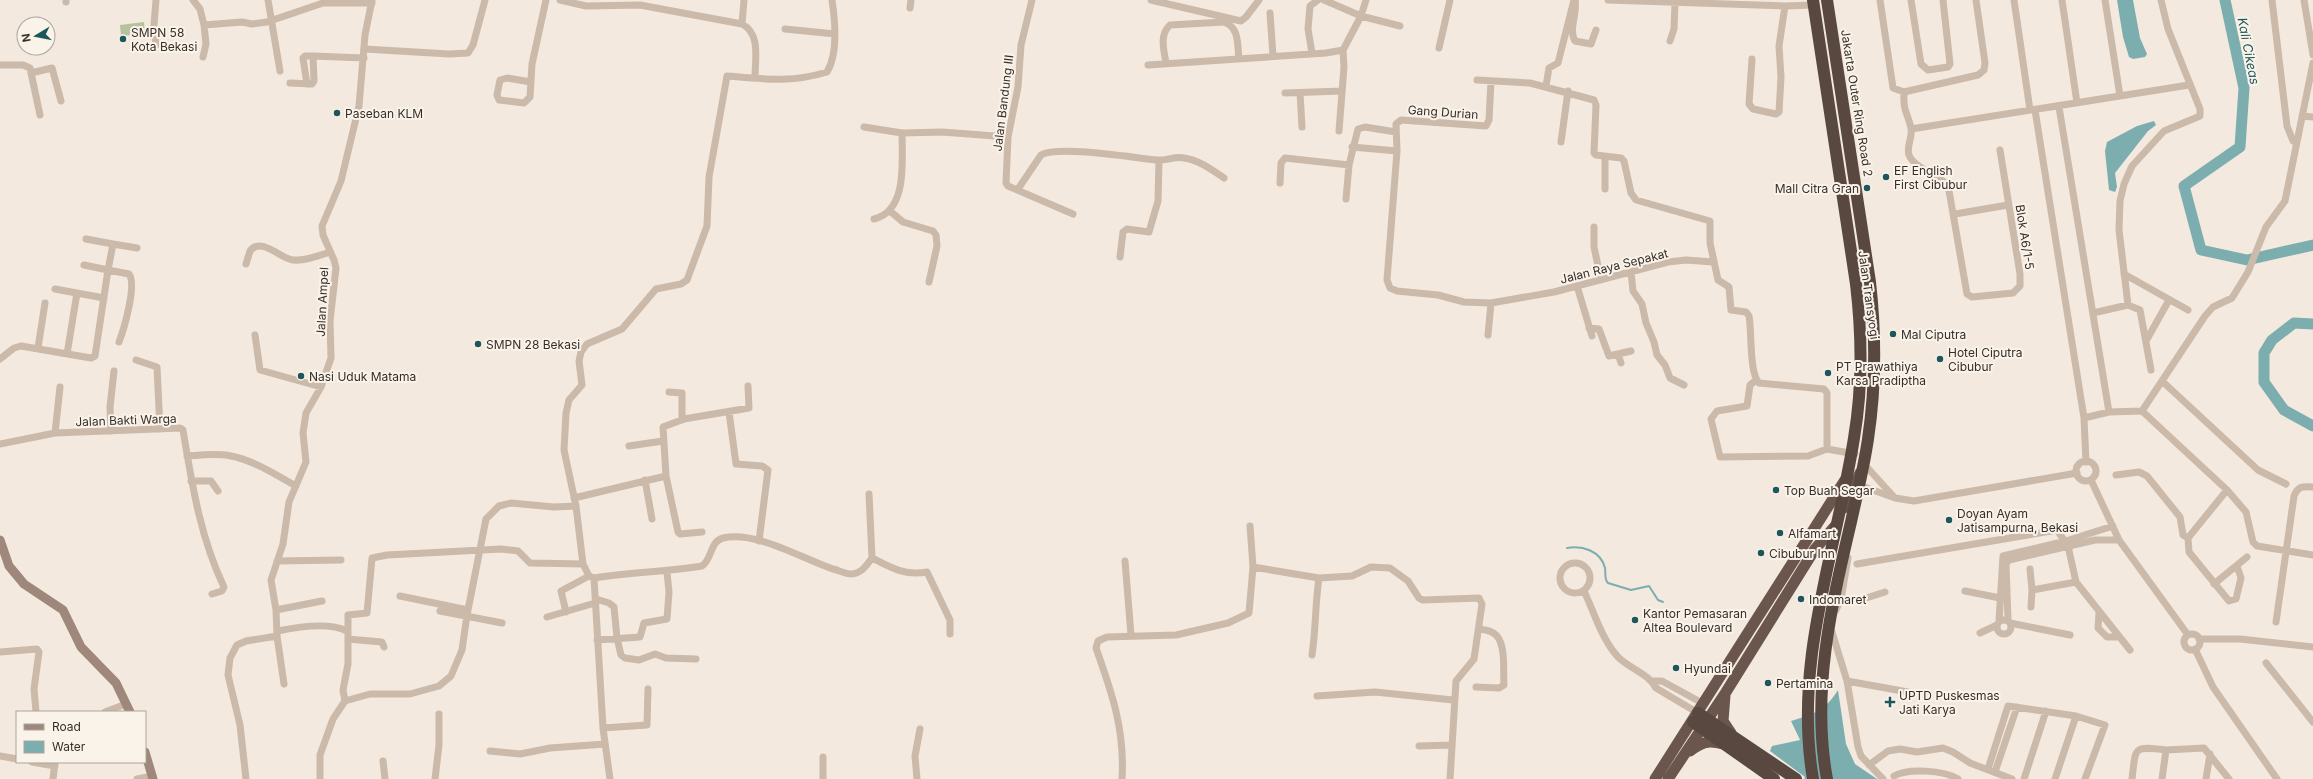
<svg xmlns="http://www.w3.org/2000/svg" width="2313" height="779" font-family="Inter,sans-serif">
  <rect width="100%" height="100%" fill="#f3e9de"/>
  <path fill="#b6c29d" d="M 144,22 L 145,34 L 121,36 L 120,25 Z"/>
  <path fill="#7caeb0" d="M 2117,0 L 2133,0 L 2140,38 L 2147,54 L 2145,57 L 2133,59 L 2129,57 L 2123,37 Z
    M 2154,121 L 2156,125 L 2148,131 L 2115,173 L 2117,187 L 2115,192 L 2109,190 L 2105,151 L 2107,142 L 2137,126 Z
    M 1838,690 L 1846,744 L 1855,764 L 1877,779 L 1804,779 L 1805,777 L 1770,751 L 1772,746 L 1800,740 L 1791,721 C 1814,714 1825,711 1838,690 Z"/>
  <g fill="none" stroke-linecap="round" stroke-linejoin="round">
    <path stroke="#7caeb0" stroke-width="2" d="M 1567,548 C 1582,545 1601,551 1605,568 C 1606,574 1604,579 1608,583 L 1631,590 L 1649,586 L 1658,600 L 1663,602"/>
    <path stroke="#7caeb0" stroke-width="11" d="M 2225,0 L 2244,88 L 2240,147 L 2184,186 L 2201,250 L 2247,260 L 2313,245
      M 2313,324 L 2294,323 L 2272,340 L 2264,353 L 2264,382 L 2284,410 L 2313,426"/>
    <path stroke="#cbb9a9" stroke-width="7" d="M 66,0 L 66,2
      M 193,0 L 200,9 L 204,25 L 242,22 L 252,24 L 267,22 L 323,3 L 372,3
      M 268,0 L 280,71
      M 560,0 L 586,6 L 640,5 L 742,24 C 761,34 755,59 755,78
      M 1032,0 L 1021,45 L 1018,87 L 1008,137 L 1006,183 L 1008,186 L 1073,214
      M 1151,0 L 1241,21 L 1246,17 L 1259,0
      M 1324,0 L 1361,16 L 1400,26
      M 1575,0 C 1578,13 1568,29 1575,41 L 1591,44 L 1596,30
      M 1608,0 L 1785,6 L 1814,5
      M 1880,0 L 1893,88 L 1904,92 C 1903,112 1907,111 1911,128 C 1913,137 1906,146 1909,155 C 1913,167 1939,176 1948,185 L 1967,294 L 1972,297 L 2013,293 L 2020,286 L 2020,274 L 2000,150
      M 1911,0 L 1921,64 L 1928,70 L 1948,67 L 1950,64 L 1943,0
      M 2014,0 L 2030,110
      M 2062,0 L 2077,103
      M 2105,0 L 2120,96
      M 2272,0 L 2287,126 L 2293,141
      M 2304,0 L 2313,55
      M 910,8 L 911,0
      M 1270,13 L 1273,56
      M 742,24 L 744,0
      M 785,29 L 835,34
      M 1670,41 L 1674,29 L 1675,3
      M 156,45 L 154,25 L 156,0
      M 1439,48 L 1450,0
      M 365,49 L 449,54 L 468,53 L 473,45 L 485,0
      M 1312,53 L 1308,29 L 1310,6 L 1318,0
      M 203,57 L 206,44 L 204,25
      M 1752,59 L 1749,104 L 1753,109 L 1776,114 L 1779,112 L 1781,77 L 1779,46 L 1785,6
      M 1166,63 C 1164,50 1159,35 1170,25 L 1224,22 C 1240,28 1237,44 1239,59
      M 0,65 L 23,65 L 30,68 L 40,115
      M 1148,65 L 1326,53 L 1343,50 L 1361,16 L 1366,0
      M 31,73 L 52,68 L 61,101
      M 1477,80 L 1530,83 L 1594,100 L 1596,105 L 1594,153 L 1596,155 L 1621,158 L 1624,161 L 1631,193 L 1636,200 L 1710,221 L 1710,243 L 1718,280 L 1729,287 L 1731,310 L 1746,312 L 1749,316 C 1752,331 1749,373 1759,383 L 1824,389 L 1827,393 L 1827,449
      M 1491,81 L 1489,120 L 1486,126 L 1401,120 L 1396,124 L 1397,151 L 1387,280 L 1390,288 L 1397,291 L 1438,295 L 1464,302 L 1491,303 L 1554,292 L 1668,262 L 1686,260 L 1713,262
      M 531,82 L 507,78 L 500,80 L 497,95 L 499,100 L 524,103 L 530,97 L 532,64 L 546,0
      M 290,83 L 312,84 L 314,81 L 313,56 L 364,58
      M 307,84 L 303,58 L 305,56 L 313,56
      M 1546,86 L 1549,68 L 1558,63 L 1574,0
      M 1904,92 L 1978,75 L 1984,70 L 1985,63 L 1976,0
      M 1285,93 L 1342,91
      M 1300,93 L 1302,127
      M 2059,107 L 2109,412
      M 2035,110 L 2084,418
      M 2302,116 L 2313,117
      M 864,127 L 902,133
      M 1911,129 L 2189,85
      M 1339,131 L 1344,67 L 1343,50
      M 1561,142 L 1568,91
      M 1352,147 L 1397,151
      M 1605,157 L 1605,189
      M 1280,183 L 1281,163 L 1285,158 L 1349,165
      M 1018,189 L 1041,155 C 1059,145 1134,158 1157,160 C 1166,161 1175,156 1184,158 C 1199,160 1212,170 1224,178
      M 1346,199 L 1349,165 L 1358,129 L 1365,127 L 1396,132
      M 890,211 L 903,222 L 933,231 L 936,235 L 937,246 L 929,282
      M 1955,214 L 2008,205
      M 874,219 C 908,211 902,160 902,133 L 942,132 L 1008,137
      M 1594,227 L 1594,247 L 1601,280
      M 86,239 L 113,244 L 108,270 L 129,274 C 137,285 124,329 119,342
      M 113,244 L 137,248
      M 1120,257 L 1123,232 L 1127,229 L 1149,232 L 1158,201 L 1159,160
      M 246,264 L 250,251 C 262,236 280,259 293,260 C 305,261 318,256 330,252
      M 1631,272 L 1633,291 L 1642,304 L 1646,323 L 1654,342 L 1657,355 L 1665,365 L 1670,378 L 1684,385
      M 2124,274 L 2188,310
      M 1577,286 L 1592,336
      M 55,289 L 104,298
      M 2128,305 L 2119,230 L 2120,201 L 2124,184 L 2132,166 L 2164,131 L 2200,116 L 2200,109 L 2168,29 L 2161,0
      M 2093,313 L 2128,305 L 2140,310 L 2151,370
      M 1589,328 L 1599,329 L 1609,356 L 1631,351
      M 255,335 L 260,370 L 321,387
      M 1488,335 L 1491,303
      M 2146,341 L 2169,300
      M 38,348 L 45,303
      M 67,354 L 77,293
      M 1618,354 L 1621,363
      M 0,359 L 14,348 L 21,346 L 91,358 L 95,356 L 108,270 L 84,265
      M 136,360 L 157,367 L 160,429
      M 1756,380 L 1750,385 L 1747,406 L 1717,411 L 1711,419 L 1720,457 L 1808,456 L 1827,449
      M 2162,381 L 2258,470 L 2286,484
      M 669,392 L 682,393 L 682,420
      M 2142,411 L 2205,316 L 2213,307 L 2232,298 L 2248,272 L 2266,227 L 2285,201 L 2313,63
      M 729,412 L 736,464 L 762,466 L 768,470 L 759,541
      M 111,431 L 110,407 L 114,371
      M 55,433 L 60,387
      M 0,444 L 55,433 L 180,428 L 183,430 C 192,484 200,537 224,587 L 222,591 L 212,594
      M 629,446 L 663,441
      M 1827,449 L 1855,454
      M 187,456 C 202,455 217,453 231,456 C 253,460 276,475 296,486
      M2076 471a10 10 0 1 1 20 0a10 10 0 1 1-20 0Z
      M 2086,462 L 2084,418 L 2109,412 L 2142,411 L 2227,490 L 2246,512 L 2253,542 L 2257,546 L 2313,555
      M 1864,464 L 1894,497
      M 2116,475 L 2139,472 L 2147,476 L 2180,517 L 2183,535 L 2188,538
      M 645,480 L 652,519
      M 2091,480 L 2119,540 L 2188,635
      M 191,481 L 211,481 L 218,491
      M 1856,484 L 1895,498 L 1914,501 L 2077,473
      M 2227,490 L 2188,538 L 2189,552 L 2229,601 L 2236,599 L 2241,578 L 2237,566
      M 574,498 L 666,476
      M 702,532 L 680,534 L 678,532 L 666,476 L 663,427 L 684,419 L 749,408 L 748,386
      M 872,558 C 891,568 906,576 927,572 L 950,620 L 950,634
      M 277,561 L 341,560
      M 1125,561 L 1131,635
      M1560 578a15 15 0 1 1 30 0a15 15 0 1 1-30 0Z
      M 1857,564 L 2057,530 L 2068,546 L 2076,582 L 2130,650
      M 1253,567 L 1319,578 L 1352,576 L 1371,567 L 1390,568 L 1408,581 L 1419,598 L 1423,600 L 1479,598 L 1482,604 L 1474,659 L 1456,681 L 1450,779
      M 2030,569 L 2032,590
      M 594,578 C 630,572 666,572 702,566 C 712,560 710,541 723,538 C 755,530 803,559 833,569 C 838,570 846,574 851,574 C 861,574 867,565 872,558 L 869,494
      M 2214,584 L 2247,557
      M 1584,591 C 1594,612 1602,640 1618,657 C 1630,669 1648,673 1656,688 L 1698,713
      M 1965,591 L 2000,598
      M 400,596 L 468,610
      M 596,599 L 609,603 L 614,607 L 617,638 L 621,655 L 625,658 L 639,660 L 655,654 L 666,658 L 696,659
      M 1841,599 L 1860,600 L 1885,592
      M 2031,607 L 2032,590 L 2076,582
      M 276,610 L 322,601
      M 1836,610 L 1841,599 L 1848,558
      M 440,611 L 502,623
      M 566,612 L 561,591 L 589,576
      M 2099,613 L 2098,628 L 2107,637 L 2119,637
      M 547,617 L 595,603
      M1997 627a7 7 0 1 1 14 0a7 7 0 1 1-14 0Z
      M 2008,620 L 2006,564 L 2009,560 L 2095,540 L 2119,540
      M 1999,621 L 2003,556 L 2066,541 L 2113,526
      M 2276,622 L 2294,496 C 2298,486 2303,486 2313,487
      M 2010,623 L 2070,635
      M 278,631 C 297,627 329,622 347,631
      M 1832,632 L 1847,681 L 1858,747 L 1861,756 L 1883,779
      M 1980,633 L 1997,625
      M2184 642a8 8 0 1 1 16 0a8 8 0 1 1-16 0Z
      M 277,636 L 284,684
      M 348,639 L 382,642 L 384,647
      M 2199,639 L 2240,639 L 2313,647
      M 597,640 L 640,637 L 644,623 L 667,619 L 669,592 L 667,572
      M 2195,649 L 2213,687 L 2277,779
      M 0,652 L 37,649 L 39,652 L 34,689 L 36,712
      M 1312,655 C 1316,629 1315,604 1319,578
      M 2266,663 L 2313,722
      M 1652,681 L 1662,681 L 1704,704
      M 1847,681 L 1908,692
      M 1476,687 L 1499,688 L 1504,685 C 1503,672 1506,647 1497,636 C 1493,631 1486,630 1480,629
      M 1317,696 L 1375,692 L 1453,700
      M 345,701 L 343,690 L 348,664 L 348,615 L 367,613 L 372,558 L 387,555 L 501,549 L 518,551 L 530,563 L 583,564
      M 105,712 L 126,704
      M 603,728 L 647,725 L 648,689
      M 1419,746 L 1452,745
      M 2166,750 L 2204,748 L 2229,779
      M 490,751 L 520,754 L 550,748 L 605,744
      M 0,756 L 17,759
      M 383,761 L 385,779
      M 32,762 L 55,766
      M 1869,765 L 1888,751 L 1900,749 L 1917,752 L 1943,748 L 1953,752 L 1970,763 L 2012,779
      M 1988,769 L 2008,706 L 2076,716 L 2105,725 L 2085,779
      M 1995,772 L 2017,707
      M 1894,776 C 1907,768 1944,770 1958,779
      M 53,779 L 55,762
      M 137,779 L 153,776
      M 246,779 L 240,725 L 228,675 L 230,658 L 237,645 L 246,641 L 277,636 L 276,610 L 271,580 L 283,544 L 289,502 L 306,462 L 303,433 L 306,413 L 321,387 L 331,358 L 330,321 L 336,268 L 334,260 L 323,235 L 322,226 L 341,181 L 359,106 L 365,35 L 372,0
      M 320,779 L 320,755 L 333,719 L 345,701 L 370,694 L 410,694 L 439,686 L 451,676 L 462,650 L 467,615 L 486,519 L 499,506 L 511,503 L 554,507 L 576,506
      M 435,779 L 439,745 L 439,714
      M 610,779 L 603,728 L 594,578 L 589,576 L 583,564 L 576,506 L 564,450 L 566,413 L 569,400 L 582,385 L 579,361 L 581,352 L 587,344 L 622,329 L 656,289 L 681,284 L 687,280 L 707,226 L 709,177 L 727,76 C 763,79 792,83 827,72 C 838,54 835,20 832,0
      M 823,779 L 823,757
      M 917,779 L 915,756 L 920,729
      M 1122,779 C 1125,730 1112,693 1096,648 L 1098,641 L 1107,637 L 1176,635 L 1228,623 L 1249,613 L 1253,567 L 1250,526
      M 2024,779 L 2046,711
      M 2055,779 L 2076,716
      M 2132,779 C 2136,747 2132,746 2166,750 L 2162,779
      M 2206,779 L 2210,754"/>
    <path stroke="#9f887b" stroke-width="9" d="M 0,540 L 9,566 L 24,584 L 63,610 L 81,647 L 116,683 L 130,712
      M 145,752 L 153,779"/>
    <path stroke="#6a564d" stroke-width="11" d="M 1844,508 L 1860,473
      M 1725,695 L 1723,721 L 1731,733
      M 1690,751 C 1702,742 1708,740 1723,744
      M 1655,779 L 1845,480
      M 1668,779 L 1726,692 L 1815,549 L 1837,524"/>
    <path stroke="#594840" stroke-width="12" d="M 1698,713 L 1796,779
      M 1693,722 L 1774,779"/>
    <path stroke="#594840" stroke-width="12" d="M 1813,0 L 1856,284 C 1862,335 1863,386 1854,438 C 1836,552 1793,662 1813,779
      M 1827,779 C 1811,692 1831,607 1851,522 C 1857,494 1864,467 1868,439 C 1876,386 1876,335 1870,282 L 1827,0"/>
  </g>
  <g fill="#1e575a" stroke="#faf3ea" stroke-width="1.5">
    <circle cx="123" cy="39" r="4"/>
    <circle cx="337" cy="113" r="4"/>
    <circle cx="1886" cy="177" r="4"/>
    <circle cx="1867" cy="188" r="4"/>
    <circle cx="1893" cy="334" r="4"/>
    <circle cx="478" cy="344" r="4"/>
    <circle cx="1940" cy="359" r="4"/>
    <circle cx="1828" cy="373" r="4"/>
    <circle cx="301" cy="376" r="4"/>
    <circle cx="1776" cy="490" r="4"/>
    <circle cx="1949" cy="520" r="4"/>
    <circle cx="1780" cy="533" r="4"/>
    <circle cx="1761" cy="553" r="4"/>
    <circle cx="1801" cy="599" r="4"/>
    <circle cx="1635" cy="620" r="4"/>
    <circle cx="1676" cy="668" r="4"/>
    <circle cx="1768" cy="683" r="4"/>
    <path d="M1888 696h4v4h4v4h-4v4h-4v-4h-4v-4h4z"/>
  </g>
  <g text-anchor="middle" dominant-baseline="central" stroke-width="4" stroke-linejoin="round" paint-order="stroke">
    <g font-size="12" fill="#382e29" stroke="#faf3ea" text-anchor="start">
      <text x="131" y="32">SMPN 58<tspan x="131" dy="14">Kota Bekasi</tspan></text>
      <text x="345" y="113">Paseban KLM</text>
      <text x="1894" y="170">EF English<tspan x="1894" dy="14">First Cibubur</tspan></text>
      <text x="1859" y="188" text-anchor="end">Mall Citra Gran</text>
      <text x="1901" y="334">Mal Ciputra</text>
      <text x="486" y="344">SMPN 28 Bekasi</text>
      <text x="1948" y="352">Hotel Ciputra<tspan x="1948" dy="14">Cibubur</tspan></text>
      <text x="1836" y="366">PT Prawathiya<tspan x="1836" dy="14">Karsa Pradiptha</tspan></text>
      <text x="309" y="376">Nasi Uduk Matama</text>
      <text x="1784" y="490">Top Buah Segar</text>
      <text x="1957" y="513">Doyan Ayam<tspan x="1957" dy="14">Jatisampurna, Bekasi</tspan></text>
      <text x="1788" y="533">Alfamart</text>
      <text x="1769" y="553">Cibubur Inn</text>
      <text x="1809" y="599">Indomaret</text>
      <text x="1643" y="613">Kantor Pemasaran<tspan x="1643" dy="14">Altea Boulevard</tspan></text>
      <text x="1684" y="668">Hyundai</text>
      <text x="1776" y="683">Pertamina</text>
      <text x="1899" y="695">UPTD Puskesmas<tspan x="1899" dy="14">Jati Karya</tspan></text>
    </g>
    <g font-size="12" fill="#382e29" stroke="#faf3ea">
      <text transform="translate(1003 103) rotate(-83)">Jalan Bandung III</text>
      <text transform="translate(1857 103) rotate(81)">Jakarta Outer Ring Road 2</text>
      <text transform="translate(1443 112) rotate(4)">Gang Durian</text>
      <text transform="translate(2025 237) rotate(81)">Blok A6/1-5</text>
      <text transform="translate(1614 266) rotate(-14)">Jalan Raya Sepakat</text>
      <text transform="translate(1869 295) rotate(82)">Jalan Transyogi</text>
      <text transform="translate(322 302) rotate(-87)">Jalan Ampel</text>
      <text transform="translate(126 420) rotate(-2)">Jalan Bakti Warga</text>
    </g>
    <g font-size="13" font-style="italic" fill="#1e575a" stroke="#faf3ea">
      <text transform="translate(2249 51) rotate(79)">Kali Cikeas</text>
    </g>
  </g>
  <rect x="16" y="711" width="130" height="52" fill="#faf3ea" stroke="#aca49d"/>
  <rect x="24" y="724" width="20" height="6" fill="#9f887b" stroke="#aca49d"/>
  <text x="52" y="731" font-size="12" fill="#382e29">Road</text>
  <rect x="24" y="741" width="20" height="12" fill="#7caeb0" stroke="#aca49d"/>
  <text x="52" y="751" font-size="12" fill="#382e29">Water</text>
  <g transform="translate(36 36) rotate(260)"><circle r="19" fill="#faf3ea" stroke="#aca49d"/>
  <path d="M0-3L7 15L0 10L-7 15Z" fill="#1e575a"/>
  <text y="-6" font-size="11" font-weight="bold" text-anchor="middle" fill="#382e29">N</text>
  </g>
</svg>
